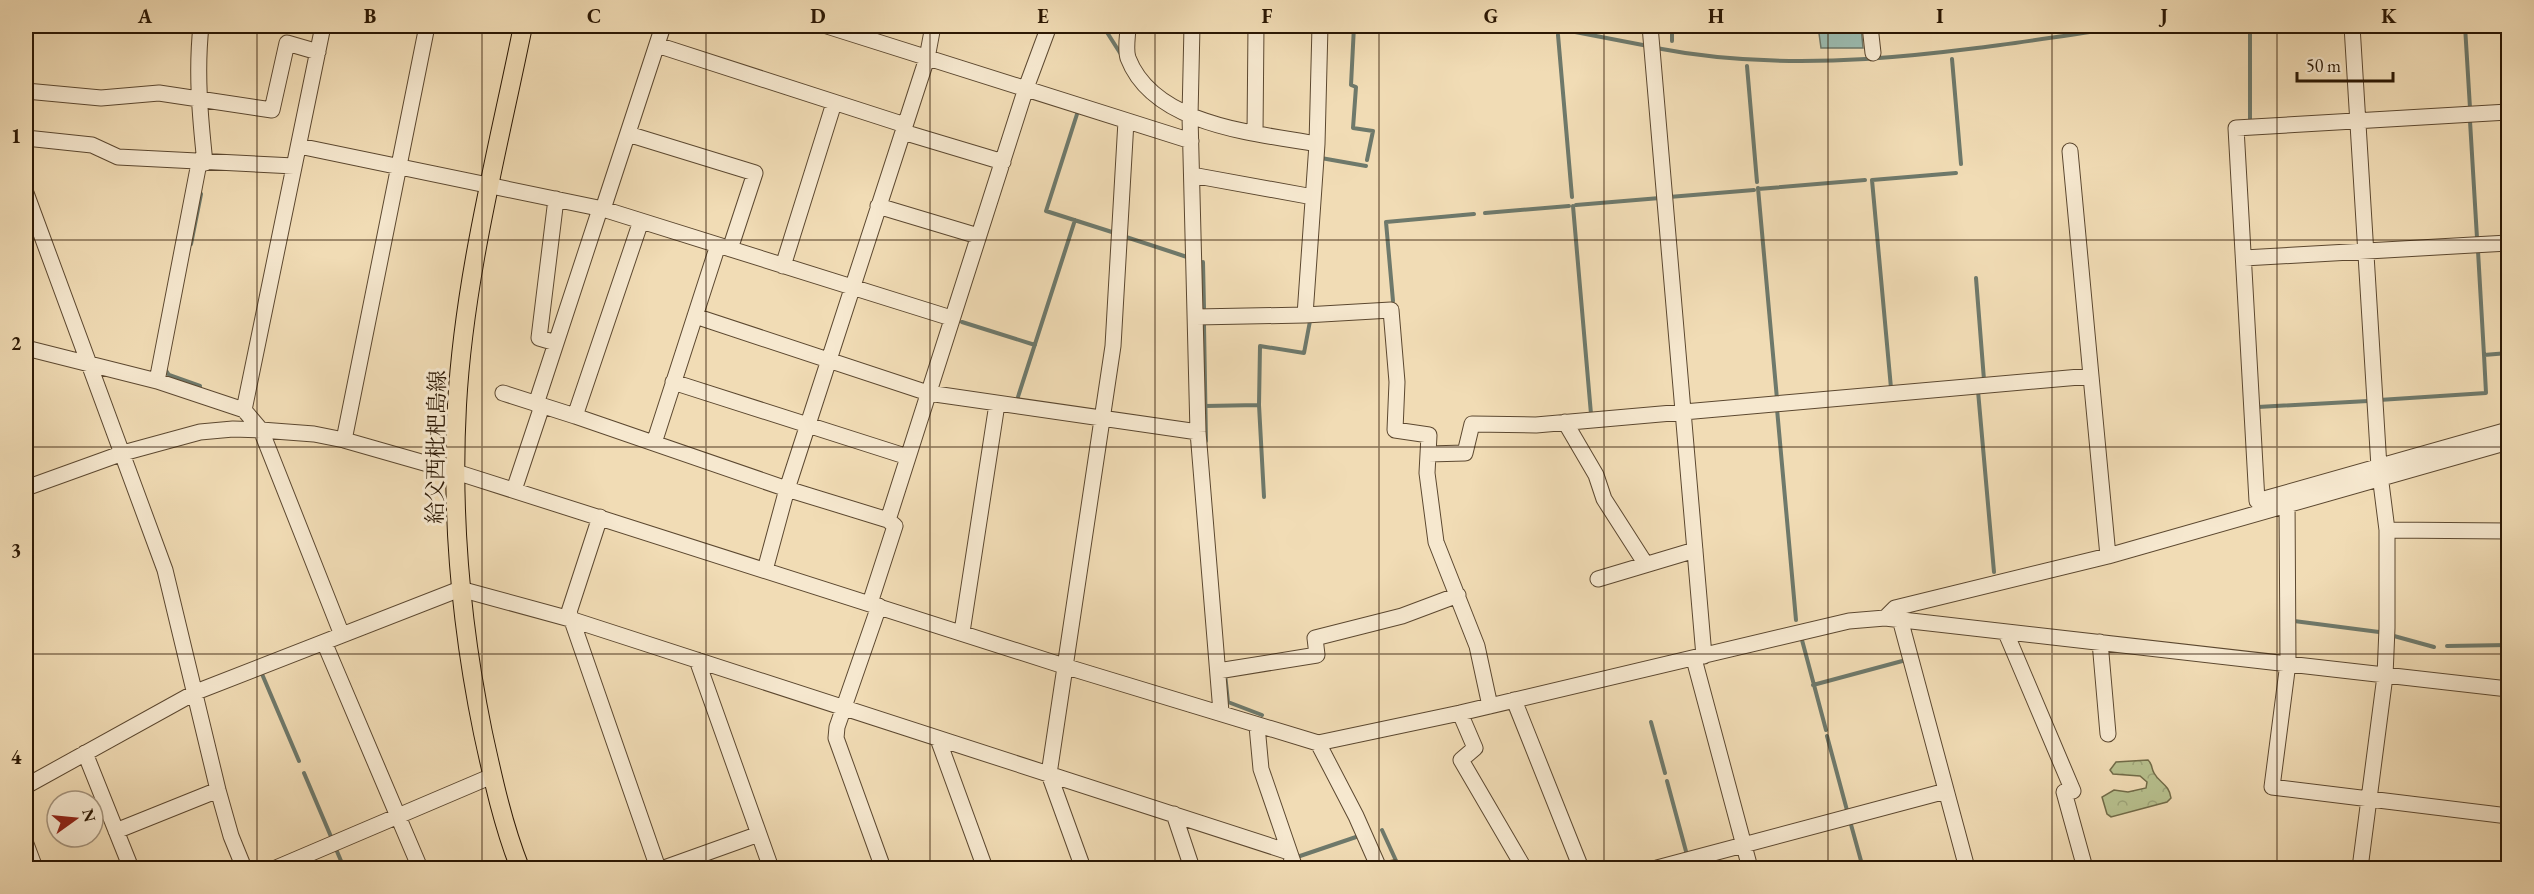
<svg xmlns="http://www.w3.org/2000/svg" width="2534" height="894" font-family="'EB Garamond','Noto Serif JP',serif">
  <defs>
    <pattern id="forest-crowns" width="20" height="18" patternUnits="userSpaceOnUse" patternTransform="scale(1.5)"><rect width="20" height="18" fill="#b8c18f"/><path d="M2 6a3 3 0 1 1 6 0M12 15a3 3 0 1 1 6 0" fill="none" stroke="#9ea57a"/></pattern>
  </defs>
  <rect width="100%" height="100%" fill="#f1dcb5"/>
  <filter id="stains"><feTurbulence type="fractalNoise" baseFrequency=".00333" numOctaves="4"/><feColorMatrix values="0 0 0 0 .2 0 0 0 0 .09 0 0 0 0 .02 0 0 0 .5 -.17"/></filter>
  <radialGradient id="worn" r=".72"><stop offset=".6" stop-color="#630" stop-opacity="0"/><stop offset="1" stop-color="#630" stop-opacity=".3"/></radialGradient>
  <path fill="url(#forest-crowns)" stroke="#726c49" stroke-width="1.5" d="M 2148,760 C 2153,765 2151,768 2154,773 C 2160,784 2169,784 2171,798 L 2167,802 L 2111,817 L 2107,814 L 2102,797 L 2114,790 L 2128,792 L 2146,788 L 2147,782 L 2140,776 L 2113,774 L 2110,770 L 2116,762 Z"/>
  <path fill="#9bbbb0" stroke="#6e796b" stroke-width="1.5" d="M 1818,26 L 1861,26 L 1863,48 L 1821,48 Z"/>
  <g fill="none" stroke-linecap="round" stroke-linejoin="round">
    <path stroke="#6e796b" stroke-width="4" d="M 1103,26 L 1122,56
      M 1354,26 L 1351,85 L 1356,87 L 1353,128 L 1373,131 L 1367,160
      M 1544,26 L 1648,46
      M 1672,26 L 1672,41
      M 2465,26 L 2470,108
      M 1558,35 L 1572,197
      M 1656,48 C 1814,79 1975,48 2132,26
      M 1952,59 L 1961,164
      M 1747,66 L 1757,182
      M 1075,111 L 1078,111 L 1046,211 L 1115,233
      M 2250,121 L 2250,26
      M 2470,121 L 2477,238
      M 1321,158 L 1366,166
      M 1758,188 L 1777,399
      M 1758,189 L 1865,180
      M 1669,197 L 1754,190
      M 1576,205 L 1660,198
      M 1573,206 L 1591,414
      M 1485,213 L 1569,206
      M 1126,237 L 1187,257
      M 191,244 L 201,194
      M 2478,251 L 2484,355 L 2508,353
      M 1203,262 L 1204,308
      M 1976,278 L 1984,380
      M 1393,301 L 1386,222 L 1474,214
      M 962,322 L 1035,345
      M 1204,325 L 1206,441
      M 165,369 L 169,375 L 200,386
      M 1891,388 L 1872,180 L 1956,173
      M 1978,391 L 1994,572
      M 1017,400 L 1075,220
      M 2379,400 L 2486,393 L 2484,355
      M 1259,405 L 1264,497
      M 1205,406 L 1259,405 L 1260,346 L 1304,353 L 1310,321
      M 2258,407 L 2368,401
      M 1777,409 L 1796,620
      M 2294,621 L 2379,632
      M 2394,636 L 2434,647
      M 1802,640 L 1826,730
      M 2447,646 L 2508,645
      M 262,674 L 299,761
      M 1225,674 L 1228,702 L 1262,715
      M 1813,685 L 1906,660
      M 1651,722 L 1665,773
      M 1827,736 L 1848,814
      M 304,773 L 332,839
      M 1667,781 L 1687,855
      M 1850,821 L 1863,868
      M 1382,830 L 1398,865
      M 336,849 L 344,868
      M 1300,856 L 1359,836"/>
    <g stroke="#5c4830" stroke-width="17">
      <path id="minor" d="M 201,26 C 196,72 200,116 205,163
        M 827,26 L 1191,141
        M 1128,26 C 1128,35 1125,49 1128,58 C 1154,126 1256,133 1317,144
        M 1192,26 L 1190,116 L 1198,432 L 1221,712
        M 1650,26 L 1704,656
        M 1870,26 L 1873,53
        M 2352,26 L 2379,467 L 2387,530 L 2387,628 L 2385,676 L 2360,868
        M 657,45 L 905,125
        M 26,91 L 101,98 L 159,93 L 272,110 L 287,43 L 318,52
        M 2508,112 L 2236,128 L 2257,501 L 2508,430
        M 903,132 L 1003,162
        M 1255,133 L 1256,26
        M 628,134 L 755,173 L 730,249
        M 26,138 L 92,145 L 118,157 L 294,166
        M 299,146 L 603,209 L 951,318
        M 2070,151 L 2091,376
        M 1192,175 L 1313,197
        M 26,193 L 165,570 L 218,790 L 231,836 L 244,868
        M 878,206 L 978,236
        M 603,209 L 663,26
        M 2244,258 L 2508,243
        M 783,266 L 834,103
        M 1305,315 L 1317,144 L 1320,26
        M 695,316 L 928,393 L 1198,432
        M 1196,317 L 1305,315 L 1391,310 L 1397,382 L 1395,430 L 1429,435 L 1427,473 L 1436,542 L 1477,646 L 1490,706
        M 556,343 L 539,338 L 556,199
        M 26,348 L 157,381 L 244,410 L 261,430 L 342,635
        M 157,381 L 199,163
        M 673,382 L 908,457
        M 503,393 L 575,416 L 641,221
        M 536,404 L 600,209
        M 244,410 L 323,26
        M 575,416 L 787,489 L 888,520
        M 1565,422 L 1596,475 L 1604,499 L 1645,563
        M 344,440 L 427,26
        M 654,443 L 718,245
        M 1428,454 L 1465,453 L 1472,424 L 1536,425 L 2091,376 L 2108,556
        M 26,488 L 123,453 L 200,432 L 233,429 L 261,430 L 314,434 L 344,440 L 456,472 L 1064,666 L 1318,743 L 1460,713 L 1849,621 L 1885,618 L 2508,689
        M 514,490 L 542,406
        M 2287,499 L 2288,663 L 2272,787 L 2508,816
        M 600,517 L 569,612 L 658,868
        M 2387,530 L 2508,531
        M 765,570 L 787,489 L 927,58 L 933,26
        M 1598,579 L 1695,550
        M 870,603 L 895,526 L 888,520 L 1026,88 L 1049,26
        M 879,606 L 837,727 L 836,738 L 883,868
        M 1885,618 L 1895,608 L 2108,556 L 2508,442
        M 1900,619 L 1967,868
        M 962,632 L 997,404
        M 2006,633 L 2073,791 L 2064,792 L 2085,868
        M 324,642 L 420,868
        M 2100,642 L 2108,734
        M 1694,659 L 1750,868
        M 697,660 L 771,868
        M 1218,671 L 1317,655 L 1315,638 L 1402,616 L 1458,595
        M 1514,700 L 1581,868
        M 1460,713 L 1475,748 L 1461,760 L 1524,868
        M 1257,726 L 1261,769 L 1295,868
        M 938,739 L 985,868
        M 1318,743 L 1356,816 L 1379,868
        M 85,753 L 131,868
        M 26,786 L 196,692 L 460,589 L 570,619 L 1289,852
        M 1174,814 L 1192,868
        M 116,831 L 218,790
        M 26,844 L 35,868
        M 276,868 L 492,776
        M 664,868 L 759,834
        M 1083,868 L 1049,774 L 1113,346 L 1126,121
        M 1393,868 L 1395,868
        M 1657,868 L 1946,791"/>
    </g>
    <g stroke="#2b1703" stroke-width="20">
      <path id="major" d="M 520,868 C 503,825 493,779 483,733 C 461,626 451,515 457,405 C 464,278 498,149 523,26"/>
    </g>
    <use href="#minor" stroke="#f6e8cf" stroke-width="15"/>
    <use href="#major" stroke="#f1dcb5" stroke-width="18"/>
  </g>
  <path fill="none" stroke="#2b1703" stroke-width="1.5" stroke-opacity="0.55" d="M 257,26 L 257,868M 482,26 L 482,868M 706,26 L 706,868M 930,26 L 930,868M 1155,26 L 1155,868M 1379,26 L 1379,868M 1604,26 L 1604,868M 1828,26 L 1828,868M 2052,26 L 2052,868M 2277,26 L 2277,868M 26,240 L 2508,240M 26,447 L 2508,447M 26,654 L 2508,654"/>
  <g text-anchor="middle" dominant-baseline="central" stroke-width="6" stroke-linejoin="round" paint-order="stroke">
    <g font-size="22" fill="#2b1703" stroke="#f6e8cf">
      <text transform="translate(436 447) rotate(-89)">給父西枇杷島線</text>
    </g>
  </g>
  <rect width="2534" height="894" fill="none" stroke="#f1dcb5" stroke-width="66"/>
  <g transform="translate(75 819) rotate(75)"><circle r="28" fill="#f6e8cf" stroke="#a5947d" stroke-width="1.5"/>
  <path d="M0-4.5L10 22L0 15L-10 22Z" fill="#8f2418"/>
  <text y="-9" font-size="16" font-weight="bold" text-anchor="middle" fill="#2b1703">N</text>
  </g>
  <path d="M2297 72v9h96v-9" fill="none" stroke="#2b1703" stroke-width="3"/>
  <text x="2306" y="72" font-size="18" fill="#2b1703" stroke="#f6e8cf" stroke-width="4.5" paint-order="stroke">50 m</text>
  <rect x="33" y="33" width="2468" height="828" fill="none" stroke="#2b1703" stroke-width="2"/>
  <g font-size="20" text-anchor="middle" font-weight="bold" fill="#2b1703">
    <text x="145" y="23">A</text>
    <text x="370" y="23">B</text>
    <text x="594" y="23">C</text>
    <text x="818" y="23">D</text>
    <text x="1043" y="23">E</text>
    <text x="1267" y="23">F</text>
    <text x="1491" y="23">G</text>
    <text x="1716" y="23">H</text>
    <text x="1940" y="23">I</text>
    <text x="2164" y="23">J</text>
    <text x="2389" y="23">K</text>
    <text x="16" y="143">1</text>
    <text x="16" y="350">2</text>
    <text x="16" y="557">3</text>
    <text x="16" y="764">4</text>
  </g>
  <rect width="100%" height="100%" filter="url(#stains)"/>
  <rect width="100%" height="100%" fill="url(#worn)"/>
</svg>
